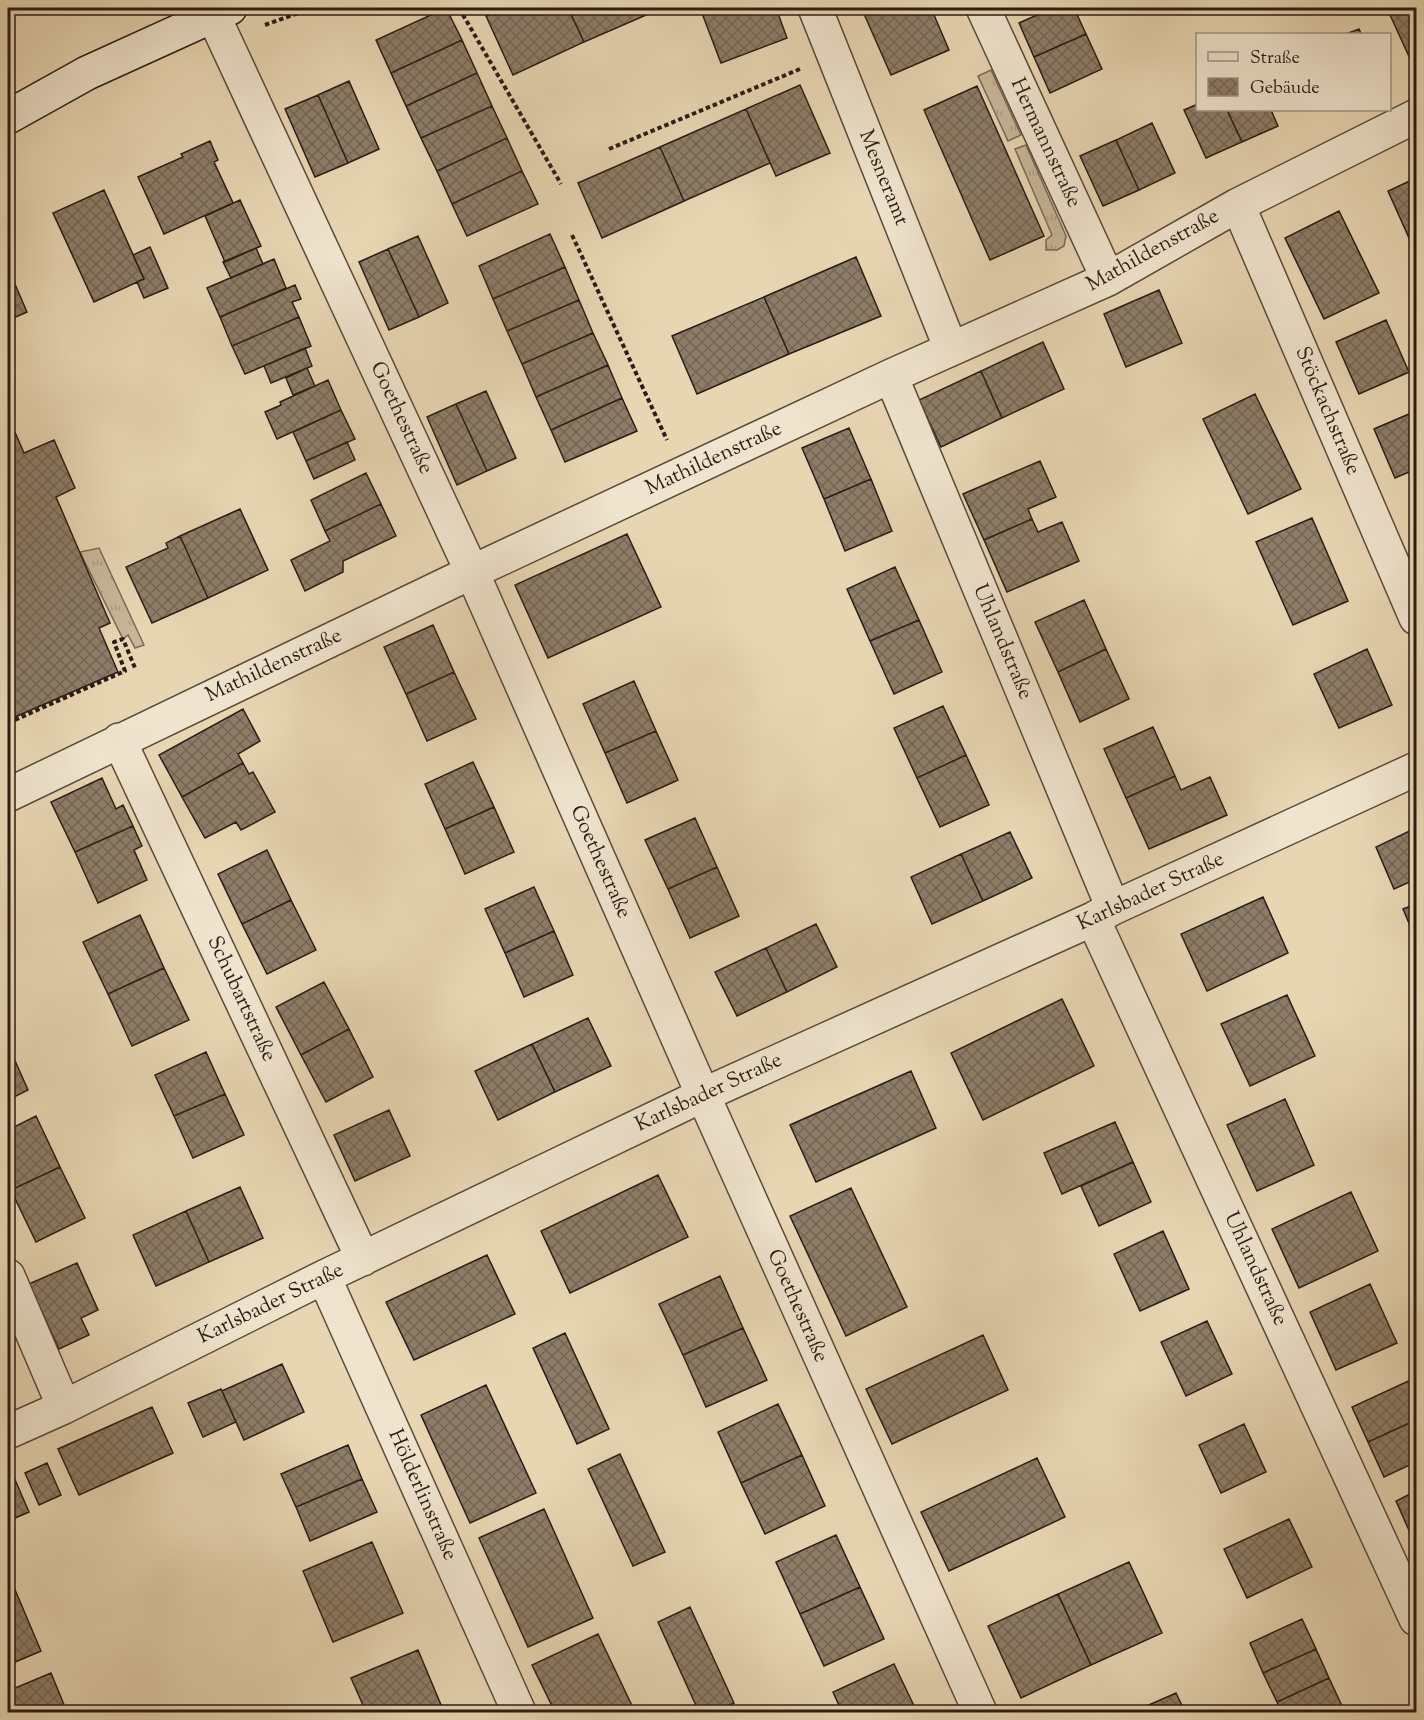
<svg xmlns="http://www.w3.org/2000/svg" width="1424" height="1720" font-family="'Sorts Mill Goudy',serif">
  <defs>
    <pattern id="grass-tufts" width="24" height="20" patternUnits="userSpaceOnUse" patternTransform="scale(1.5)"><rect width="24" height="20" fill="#c8b698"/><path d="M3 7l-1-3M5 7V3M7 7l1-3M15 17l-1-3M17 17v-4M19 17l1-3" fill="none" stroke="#ac9c82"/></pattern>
    <pattern id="building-cross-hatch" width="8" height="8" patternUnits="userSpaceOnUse" patternTransform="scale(1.5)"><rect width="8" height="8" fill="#8d7d68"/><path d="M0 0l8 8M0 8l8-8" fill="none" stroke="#736655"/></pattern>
  </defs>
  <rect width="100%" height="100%" fill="#e8d6b3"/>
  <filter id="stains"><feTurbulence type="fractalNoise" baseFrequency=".00333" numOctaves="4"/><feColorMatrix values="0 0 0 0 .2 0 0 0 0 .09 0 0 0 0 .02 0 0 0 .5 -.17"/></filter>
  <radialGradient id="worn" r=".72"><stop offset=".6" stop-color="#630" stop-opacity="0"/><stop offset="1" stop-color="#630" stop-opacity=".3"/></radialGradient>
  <path fill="url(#grass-tufts)" stroke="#796957" stroke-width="1.5" d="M 991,70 L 1021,135 L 1008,141 L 978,76 Z
    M 1026,145 L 1066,236 L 1064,246 L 1057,250 L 1046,250 L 1046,240 L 1052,235 L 1015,149 Z
    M 99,548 L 144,645 L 135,648 L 128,635 L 123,639 L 80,552 Z"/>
  <path fill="url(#building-cross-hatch)" stroke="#2a1c16" stroke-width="1.5" d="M 446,8 L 462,40 L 391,73 L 376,40 Z
    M 506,8 L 568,8 L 584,42 L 513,75 L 486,16 Z
    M 568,8 L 660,8 L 660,9 L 584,42 Z
    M 700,8 L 776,8 L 787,38 L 721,63 Z
    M 878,8 L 931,8 L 949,50 L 891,75 L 864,14 Z
    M 1053,8 L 1074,8 L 1086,34 L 1034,57 L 1019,23 Z
    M 1406,8 L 1416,8 L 1416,61 L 1412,63 L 1390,15 Z
    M 1359,29 L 1361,34 L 1346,34 Z
    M 1086,34 L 1102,69 L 1050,93 L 1034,57 Z
    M 462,40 L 477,73 L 406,106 L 391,73 Z
    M 477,73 L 492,106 L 421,138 L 406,106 Z
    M 349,81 L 379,149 L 348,163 L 318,95 Z
    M 800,85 L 830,153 L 776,176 L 746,109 Z
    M 977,86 L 1044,236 L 990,260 L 924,110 Z
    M 318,95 L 348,163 L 315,177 L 285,109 Z
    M 1198,104 L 1198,110 L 1227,110 L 1242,142 L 1206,158 L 1184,110 Z
    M 492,106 L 507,138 L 437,171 L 421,138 Z
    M 746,109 L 770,163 L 684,201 L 660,147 Z
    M 1227,110 L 1271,110 L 1278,126 L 1242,142 Z
    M 1152,123 L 1175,173 L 1139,190 L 1116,140 Z
    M 507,138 L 522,171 L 452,204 L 437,171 Z
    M 1116,140 L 1139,190 L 1103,206 L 1080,156 Z
    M 210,141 L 218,160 L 214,162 L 233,203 L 164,234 L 138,177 L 183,157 L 181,154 Z
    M 660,147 L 684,201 L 602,238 L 578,183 Z
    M 522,171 L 538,204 L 467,236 L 452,204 Z
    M 1416,178 L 1416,245 L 1413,247 L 1388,191 Z
    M 104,190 L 144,279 L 94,302 L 53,213 Z
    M 240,200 L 261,246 L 225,262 L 205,216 Z
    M 1339,211 L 1379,293 L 1324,319 L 1285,238 Z
    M 550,234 L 565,267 L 493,299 L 479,266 Z
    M 418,236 L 448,303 L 419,317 L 388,249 Z
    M 150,247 L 168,288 L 144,298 L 137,282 L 144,279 L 133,255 Z
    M 256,248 L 263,264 L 231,278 L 223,262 Z
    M 388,249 L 419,317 L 389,330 L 359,262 Z
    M 856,257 L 881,316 L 789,354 L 764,297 Z
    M 274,259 L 286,288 L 220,317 L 207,288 Z
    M 565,267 L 579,300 L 507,331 L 493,299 Z
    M 8,268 L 27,312 L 11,319 L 8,312 Z
    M 295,285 L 301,299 L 292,302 L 299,317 L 232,346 L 220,317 Z
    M 1159,290 L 1182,343 L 1126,367 L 1104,314 Z
    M 764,297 L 789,354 L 697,394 L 672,336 Z
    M 579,300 L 593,333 L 522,364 L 507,331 Z
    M 299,317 L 311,346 L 245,374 L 232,346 Z
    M 1386,320 L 1409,372 L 1359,394 L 1336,342 Z
    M 593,333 L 608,365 L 536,397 L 522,364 Z
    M 1043,342 L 1064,389 L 1002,418 L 981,371 Z
    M 305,348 L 312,366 L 271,383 L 264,366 Z
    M 608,365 L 622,398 L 551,430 L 536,397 Z
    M 307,368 L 315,386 L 293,395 L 286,378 Z
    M 981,371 L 1002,418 L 941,447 L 919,400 Z
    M 328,380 L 341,410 L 277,439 L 265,412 L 281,405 L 280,402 Z
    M 486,391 L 516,458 L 487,471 L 456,404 Z
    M 1255,394 L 1301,489 L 1248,514 L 1203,419 Z
    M 622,398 L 637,431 L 565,462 L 551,430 Z
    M 456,404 L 487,471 L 457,485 L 427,417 Z
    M 341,410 L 355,439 L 306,461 L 293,432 Z
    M 1416,411 L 1416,469 L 1395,478 L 1374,429 Z
    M 8,416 L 24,453 L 54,440 L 75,488 L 56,497 L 110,623 L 99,628 L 118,672 L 8,720 Z
    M 849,428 L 871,479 L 824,499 L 802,448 Z
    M 347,442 L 355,460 L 314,479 L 306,461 Z
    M 1040,461 L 1056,497 L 1028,509 L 1032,519 L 984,540 L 963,494 Z
    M 366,473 L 381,504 L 325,531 L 311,500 Z
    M 871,479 L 892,531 L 845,551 L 824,499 Z
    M 381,504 L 396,536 L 343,561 L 343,572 L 305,591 L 291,560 L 330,541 L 325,531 Z
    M 240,509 L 268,570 L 208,598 L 180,536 Z
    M 1312,518 L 1348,601 L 1293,625 L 1256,542 Z
    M 1032,519 L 1038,532 L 1062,522 L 1079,561 L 1007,592 L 984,540 Z
    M 627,534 L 661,607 L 548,658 L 515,585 Z
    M 180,536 L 208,598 L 152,623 L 126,567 L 168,548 L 166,543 Z
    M 895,567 L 919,620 L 870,641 L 847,589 Z
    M 1084,600 L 1106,649 L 1058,672 L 1035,622 Z
    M 919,620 L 942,672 L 894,694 L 870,641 Z
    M 433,625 L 454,672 L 406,694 L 384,647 Z
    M 1106,649 L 1129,699 L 1080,722 L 1058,672 Z
    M 1367,649 L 1392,705 L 1339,728 L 1314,674 Z
    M 454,672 L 476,719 L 427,741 L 406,694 Z
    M 634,681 L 656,731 L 605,753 L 583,704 Z
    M 943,706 L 966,755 L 917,778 L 894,728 Z
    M 243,709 L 260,741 L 238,754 L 243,763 L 182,797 L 159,755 Z
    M 1153,727 L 1175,776 L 1126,798 L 1104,749 Z
    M 656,731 L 678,780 L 627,803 L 605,753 Z
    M 966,755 L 989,805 L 940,827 L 917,778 Z
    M 473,762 L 494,807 L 445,829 L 425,784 Z
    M 243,763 L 249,774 L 253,772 L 275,812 L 241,830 L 236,822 L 205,838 L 182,797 Z
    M 1175,776 L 1181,790 L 1210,777 L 1227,815 L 1149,849 L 1126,798 Z
    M 102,778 L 116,809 L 123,805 L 133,826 L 75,852 L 51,802 Z
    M 494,807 L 514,852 L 465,874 L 445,829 Z
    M 695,818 L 717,867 L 668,889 L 645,840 Z
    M 133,826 L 142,846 L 134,850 L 147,880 L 98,903 L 75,852 Z
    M 1416,828 L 1416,879 L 1394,889 L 1376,847 Z
    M 1010,832 L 1032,878 L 983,901 L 961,854 Z
    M 267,850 L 291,900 L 242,924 L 218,874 Z
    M 961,854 L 983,901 L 932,924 L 911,877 Z
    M 717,867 L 739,916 L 690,938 L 668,889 Z
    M 534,887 L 554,931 L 505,953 L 485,909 Z
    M 1263,897 L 1288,953 L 1207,991 L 1181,934 Z
    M 291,900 L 316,950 L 267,974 L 242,924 Z
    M 1416,904 L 1416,940 L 1403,909 Z
    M 140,915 L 164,968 L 108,994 L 83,942 Z
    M 816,924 L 837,967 L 787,992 L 766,948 Z
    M 554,931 L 573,975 L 524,997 L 505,953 Z
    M 766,948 L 787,992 L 737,1016 L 715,972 Z
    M 164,968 L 189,1020 L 132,1046 L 108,994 Z
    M 324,982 L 349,1029 L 301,1055 L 276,1007 Z
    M 1287,995 L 1315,1056 L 1250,1086 L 1221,1024 Z
    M 1062,999 L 1094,1066 L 983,1120 L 951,1053 Z
    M 588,1018 L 611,1066 L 555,1092 L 532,1044 Z
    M 349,1029 L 373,1077 L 326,1102 L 301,1055 Z
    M 532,1044 L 555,1092 L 498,1120 L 475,1071 Z
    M 8,1045 L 28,1090 L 8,1100 Z
    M 206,1052 L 225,1094 L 174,1116 L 155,1075 Z
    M 911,1071 L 936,1128 L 816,1182 L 790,1125 Z
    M 225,1094 L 244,1135 L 193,1158 L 174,1116 Z
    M 1285,1099 L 1314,1165 L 1257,1191 L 1227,1125 Z
    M 389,1110 L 410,1156 L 355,1181 L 334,1135 Z
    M 36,1116 L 60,1167 L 11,1190 L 8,1183 L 8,1130 Z
    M 1115,1122 L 1133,1162 L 1062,1194 L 1044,1153 Z
    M 1133,1162 L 1151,1202 L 1099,1226 L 1081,1186 Z
    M 60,1167 L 85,1218 L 36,1242 L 11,1190 Z
    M 658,1175 L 688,1237 L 570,1293 L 541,1231 Z
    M 240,1187 L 263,1238 L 209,1262 L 186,1211 Z
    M 851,1188 L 907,1307 L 846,1336 L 790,1216 Z
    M 1351,1192 L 1378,1251 L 1299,1288 L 1272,1229 Z
    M 186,1211 L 209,1262 L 156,1286 L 133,1235 Z
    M 1163,1231 L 1189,1289 L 1140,1311 L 1114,1254 Z
    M 487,1255 L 515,1314 L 414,1360 L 386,1302 Z
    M 77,1263 L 98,1310 L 81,1318 L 89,1335 L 59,1349 L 29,1284 Z
    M 720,1276 L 743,1328 L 683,1355 L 659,1304 Z
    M 1370,1284 L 1397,1343 L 1336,1370 L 1310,1312 Z
    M 1207,1321 L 1232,1374 L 1186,1396 L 1161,1342 Z
    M 743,1328 L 767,1380 L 706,1407 L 683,1355 Z
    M 565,1333 L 609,1429 L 577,1444 L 533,1348 Z
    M 983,1335 L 1008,1390 L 892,1444 L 866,1389 Z
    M 282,1364 L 304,1412 L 244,1440 L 222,1391 Z
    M 1415,1378 L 1416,1420 L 1368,1442 L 1352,1407 Z
    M 486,1385 L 536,1493 L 470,1523 L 421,1415 Z
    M 221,1389 L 236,1422 L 203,1437 L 188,1403 Z
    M 778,1404 L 802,1455 L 741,1483 L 718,1432 Z
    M 152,1407 L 173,1453 L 79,1495 L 58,1449 Z
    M 1416,1420 L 1416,1462 L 1384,1477 L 1368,1442 Z
    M 1244,1424 L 1266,1472 L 1221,1493 L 1199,1445 Z
    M 348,1445 L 362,1479 L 296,1507 L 281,1474 Z
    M 620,1454 L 665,1552 L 633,1566 L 588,1469 Z
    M 802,1455 L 825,1506 L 765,1534 L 741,1483 Z
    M 1037,1458 L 1065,1517 L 949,1571 L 921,1512 Z
    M 47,1463 L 61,1495 L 39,1505 L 25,1473 Z
    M 10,1468 L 29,1512 L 8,1521 L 8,1469 Z
    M 362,1479 L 377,1512 L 310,1541 L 296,1507 Z
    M 1416,1491 L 1416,1543 L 1415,1544 L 1396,1501 Z
    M 544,1509 L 593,1618 L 528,1647 L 479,1538 Z
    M 1289,1519 L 1312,1567 L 1247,1598 L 1224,1549 Z
    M 836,1535 L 860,1587 L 800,1614 L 776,1562 Z
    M 372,1542 L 403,1613 L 333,1642 L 303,1571 Z
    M 1129,1562 L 1162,1633 L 1091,1665 L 1058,1594 Z
    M 13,1585 L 41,1651 L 8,1665 L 8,1588 Z
    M 860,1587 L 884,1639 L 824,1666 L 800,1614 Z
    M 1058,1594 L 1091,1665 L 1021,1698 L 988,1626 Z
    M 690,1607 L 734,1703 L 713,1712 L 699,1712 L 658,1622 Z
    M 1302,1619 L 1316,1649 L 1263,1673 L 1250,1643 Z
    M 598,1634 L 635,1712 L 555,1712 L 532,1665 Z
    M 1316,1649 L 1329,1678 L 1277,1702 L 1263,1673 Z
    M 418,1650 L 444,1712 L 366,1712 L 351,1678 Z
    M 894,1664 L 917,1712 L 842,1712 L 833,1692 Z
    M 51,1673 L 67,1712 L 8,1712 L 8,1691 Z
    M 1329,1678 L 1343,1708 L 1333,1712 L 1282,1712 L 1277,1702 Z
    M 1176,1693 L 1185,1712 L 1133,1712 Z"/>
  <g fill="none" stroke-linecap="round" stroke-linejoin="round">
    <g stroke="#5a4a3d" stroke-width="36">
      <path id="street" d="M 815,8 L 951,349
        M 983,8 L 1108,279
        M 213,15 L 472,572 L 703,1095 L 980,1712
        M 1238,205 L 1416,618
        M 891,376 L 1113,908
        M 119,740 L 363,1259
        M 8,795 L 472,572 L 891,376 L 1108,279 L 1238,205 L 1416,116
        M 1093,919 L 1416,1619
        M 8,1276 L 64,1407
        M 324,1277 L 519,1712
        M 8,1432 L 64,1407 L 324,1277 L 703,1095 L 1093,919 L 1113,908 L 1416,769"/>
    </g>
    <g stroke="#2a1c16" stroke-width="36">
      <path id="secondary" d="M 8,117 L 87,73 L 230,8"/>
    </g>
    <path stroke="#2a1c16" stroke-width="4" stroke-dasharray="4.5 3" stroke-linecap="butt" d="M 459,8 L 561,184
      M 265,25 L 312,8
      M 609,149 L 800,69
      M 572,235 L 667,440
      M 8,723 L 125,671 L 114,642 L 123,639 L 135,668"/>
    <use href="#street" stroke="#f0e4ce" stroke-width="33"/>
    <use href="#secondary" stroke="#f0e4ce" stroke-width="33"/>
  </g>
  <g text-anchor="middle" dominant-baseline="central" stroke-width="6" stroke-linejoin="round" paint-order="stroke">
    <g font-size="21" fill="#2a1c16" stroke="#f0e4ce">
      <text transform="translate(1045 143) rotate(65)">Hermannstraße</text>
      <text transform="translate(883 178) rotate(68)">Mesneramt</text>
      <text transform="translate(1153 251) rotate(-29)">Mathildenstraße</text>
      <text transform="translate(1327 411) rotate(67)">Stöckachstraße</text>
      <text transform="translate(401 418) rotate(65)">Goethestraße</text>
      <text transform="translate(714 459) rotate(-25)">Mathildenstraße</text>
      <text transform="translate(1002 642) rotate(67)">Uhlandstraße</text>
      <text transform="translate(274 666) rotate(-25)">Mathildenstraße</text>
      <text transform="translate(600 862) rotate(66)">Goethestraße</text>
      <text transform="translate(1151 892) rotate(-25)">Karlsbader Straße</text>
      <text transform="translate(241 999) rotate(65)">Schubartstraße</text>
      <text transform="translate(709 1093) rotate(-25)">Karlsbader Straße</text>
      <text transform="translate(1255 1269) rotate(65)">Uhlandstraße</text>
      <text transform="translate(271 1304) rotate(-26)">Karlsbader Straße</text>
      <text transform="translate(797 1306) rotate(66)">Goethestraße</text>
      <text transform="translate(422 1495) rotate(66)">Hölderlinstraße</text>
    </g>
  </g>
  <rect width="1424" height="1720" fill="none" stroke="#e8d6b3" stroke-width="30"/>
  <rect x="9" y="9" width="1406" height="1702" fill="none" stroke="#2a1c16" stroke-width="3"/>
  <rect x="15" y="15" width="1394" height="1690" fill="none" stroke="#2a1c16" stroke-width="1.5"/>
  <rect x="1196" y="33" width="195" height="78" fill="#f0e4ce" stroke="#a19484" stroke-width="1.5"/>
  <rect x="1208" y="52" width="30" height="9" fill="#f0e4ce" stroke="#a19484" stroke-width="1.5"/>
  <text x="1250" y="63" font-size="18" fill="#2a1c16">Straße</text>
  <rect x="1208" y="78" width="30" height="18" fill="url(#building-cross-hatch)" stroke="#a19484" stroke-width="1.5"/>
  <text x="1250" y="93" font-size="18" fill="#2a1c16">Gebäude</text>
  <rect width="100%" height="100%" filter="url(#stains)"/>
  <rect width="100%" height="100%" fill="url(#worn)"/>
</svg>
